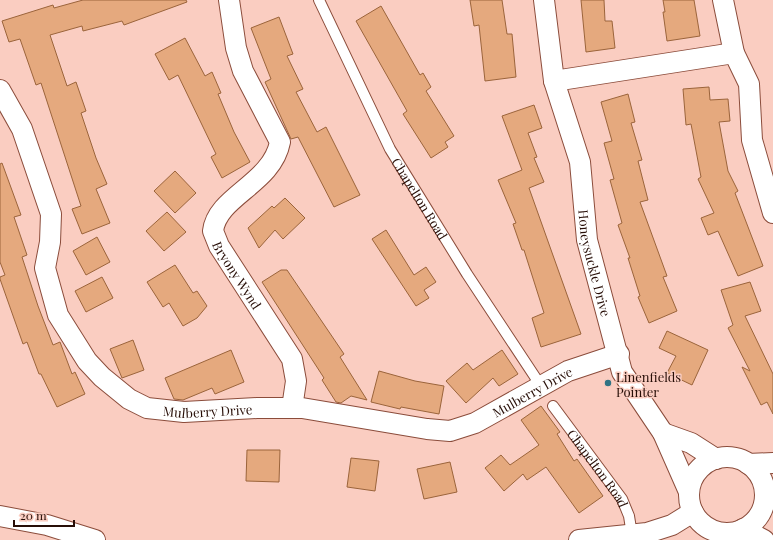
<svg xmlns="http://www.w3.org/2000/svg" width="773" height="540" font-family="'Playfair Display',serif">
  <rect width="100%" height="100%" fill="#facdc1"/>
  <path fill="#e5a97e" stroke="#9b643b" d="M 83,0 L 186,0 L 187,2 L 124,25 L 122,21 L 83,31 L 82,26 L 50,35 L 67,86 L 76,82 L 86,111 L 81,113 L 96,158 L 107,184 L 96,189 L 110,223 L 82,234 L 72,209 L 81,206 L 41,83 L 36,85 L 20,39 L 9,42 L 2,21 L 53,5 L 54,8 Z
    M 470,0 L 502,0 L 507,34 L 512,34 L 516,77 L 485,81 L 479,25 L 474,26 Z
    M 581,0 L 604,0 L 605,21 L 612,21 L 615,48 L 586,52 Z
    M 663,0 L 694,0 L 700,36 L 667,41 L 663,12 L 665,12 Z
    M 381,6 L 420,75 L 423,73 L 431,87 L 426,91 L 454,136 L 445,142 L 448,147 L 431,158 L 403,114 L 407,111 L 356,21 Z
    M 279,17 L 293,54 L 287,56 L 303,89 L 296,92 L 317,132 L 326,127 L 360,195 L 334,207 L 298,137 L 291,139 L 265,82 L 271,79 L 251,28 Z
    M 185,38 L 205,76 L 212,72 L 221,93 L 218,94 L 234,132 L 250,162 L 222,178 L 211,157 L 216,154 L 178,75 L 169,80 L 155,54 Z
    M 709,87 L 710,100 L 728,99 L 730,121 L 719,122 L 728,171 L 738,191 L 735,193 L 763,266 L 738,276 L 718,231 L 708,235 L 701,218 L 714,213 L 698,179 L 701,177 L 691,124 L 686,125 L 683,89 Z
    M 628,94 L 635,122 L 631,123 L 642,160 L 638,161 L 648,200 L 640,202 L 667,276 L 663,277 L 677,311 L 649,323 L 638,297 L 640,296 L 628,258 L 630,258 L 618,225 L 622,223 L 610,180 L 614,179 L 604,143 L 612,141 L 601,102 Z
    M 534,105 L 542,128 L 528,133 L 537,157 L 534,158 L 544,182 L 529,188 L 581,334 L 541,347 L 532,318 L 544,313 L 524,250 L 522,250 L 513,224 L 516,223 L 498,180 L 522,170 L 502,116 Z
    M 2,163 L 21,215 L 14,217 L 27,255 L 22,257 L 38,306 L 53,345 L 60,342 L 72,374 L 75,372 L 85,394 L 57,407 L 41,374 L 39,374 L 27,342 L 23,344 L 0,279 L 0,277 L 5,275 L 0,262 L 0,164 Z
    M 175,171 L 196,193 L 175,213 L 154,191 Z
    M 285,198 L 305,218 L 283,239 L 275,230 L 259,248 L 248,228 L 272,206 L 274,208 Z
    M 167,212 L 186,232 L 164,251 L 146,231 Z
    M 386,230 L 414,275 L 426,267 L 436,282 L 424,290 L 429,298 L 416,306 L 372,239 Z
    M 97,237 L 110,262 L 86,275 L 73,251 Z
    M 175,265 L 193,293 L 197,291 L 207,306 L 197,318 L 183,326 L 169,303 L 163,307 L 147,282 Z
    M 281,270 L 287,270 L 344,354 L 340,357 L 367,400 L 351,396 L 341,403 L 336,402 L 322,380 L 324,378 L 262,282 Z
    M 102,277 L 113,298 L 86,312 L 75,291 Z
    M 750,282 L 761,311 L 745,316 L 773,374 L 773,414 L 767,402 L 761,405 L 742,367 L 750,371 L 728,328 L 733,325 L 721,290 Z
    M 667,331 L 708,350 L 692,385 L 667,373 L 676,356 L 659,348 Z
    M 133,340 L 144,370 L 122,378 L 110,349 Z
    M 231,350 L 244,382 L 215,394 L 212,388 L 183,400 L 174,399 L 165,378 Z
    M 502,350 L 518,374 L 499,386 L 493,378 L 466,403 L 446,381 L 467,363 L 473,370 Z
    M 379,371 L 415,381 L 444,386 L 439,414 L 401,407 L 400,409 L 371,402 Z
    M 541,406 L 560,432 L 557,434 L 574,461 L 577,459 L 603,496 L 579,513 L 546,467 L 527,480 L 523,474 L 504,491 L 485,468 L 501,455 L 510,465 L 539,445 L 521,420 Z
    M 247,450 L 280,450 L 279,482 L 246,481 Z
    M 351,458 L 379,461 L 375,491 L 347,487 Z
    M 450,462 L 457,492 L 424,499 L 417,469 Z"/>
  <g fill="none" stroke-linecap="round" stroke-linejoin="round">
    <g stroke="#8b4c3b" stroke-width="12">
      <g id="lane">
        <path id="s1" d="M 319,0 L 390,149 L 467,274 L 541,386"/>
        <path id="s2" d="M 553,406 L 622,499 L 629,516 L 632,535"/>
        <path d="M 718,540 L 720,532"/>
      </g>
    </g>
    <g stroke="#8b4c3b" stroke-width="22">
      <g id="street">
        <path id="s3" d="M 229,0 L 236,48 L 243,71 L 280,142 C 272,184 217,196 213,231 L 219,246 L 292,359 L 296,381 L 292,408"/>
        <path id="s4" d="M 544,0 L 554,81 L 580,162 L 587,240 L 622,372 L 663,433 L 689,492"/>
        <path d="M 723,0 L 734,53 L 749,84 L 752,140 L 773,213"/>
        <path d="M 554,81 L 734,53"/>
        <path id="s5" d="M 0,90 L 22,129 L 51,214 L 50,242 L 45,268 L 58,315 L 87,361 L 102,377 L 129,399 L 147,408 L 184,412 L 257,408 L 302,408 L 427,429 L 450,431 L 475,423 L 568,371 L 619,354"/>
        <path d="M 663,433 L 691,443 L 716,459"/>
        <circle cx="727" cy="495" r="38"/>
        <path d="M 748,464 L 773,463"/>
        <path d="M 0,516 L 47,525 L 95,540"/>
        <path d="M 743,529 L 764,540"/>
        <path d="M 579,540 L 647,533 L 672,525 L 693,512"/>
      </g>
    </g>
    <use href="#lane" stroke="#fff" stroke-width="10"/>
    <use href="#street" stroke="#fff" stroke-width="20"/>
  </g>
  <circle fill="#307384" stroke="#facdc1" stroke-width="1.5" cx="608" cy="383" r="4"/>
  <g text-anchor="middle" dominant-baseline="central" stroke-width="3" stroke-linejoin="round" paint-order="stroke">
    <g font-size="13" fill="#270e07" stroke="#facdc1">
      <text stroke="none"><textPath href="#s1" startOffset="223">Chapelton Road</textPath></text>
      <text stroke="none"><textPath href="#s4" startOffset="269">Honeysuckle Drive</textPath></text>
      <text stroke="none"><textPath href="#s3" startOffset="317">Bryony Wynd</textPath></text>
      <text stroke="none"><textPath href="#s5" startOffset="766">Mulberry Drive</textPath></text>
      <text stroke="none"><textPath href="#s5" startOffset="430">Mulberry Drive</textPath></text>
      <text stroke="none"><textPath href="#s2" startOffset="77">Chapelton Road</textPath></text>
    </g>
    <g font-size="13" fill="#270e07" stroke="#facdc1" text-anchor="start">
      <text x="616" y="376">Linenfields<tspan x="616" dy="15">Pointer</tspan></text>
    </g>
  </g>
  <path d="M14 520v6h60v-6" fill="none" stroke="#270e07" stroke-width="2"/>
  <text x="20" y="520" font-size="12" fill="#270e07" stroke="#facdc1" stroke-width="3" paint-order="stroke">20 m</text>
</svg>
